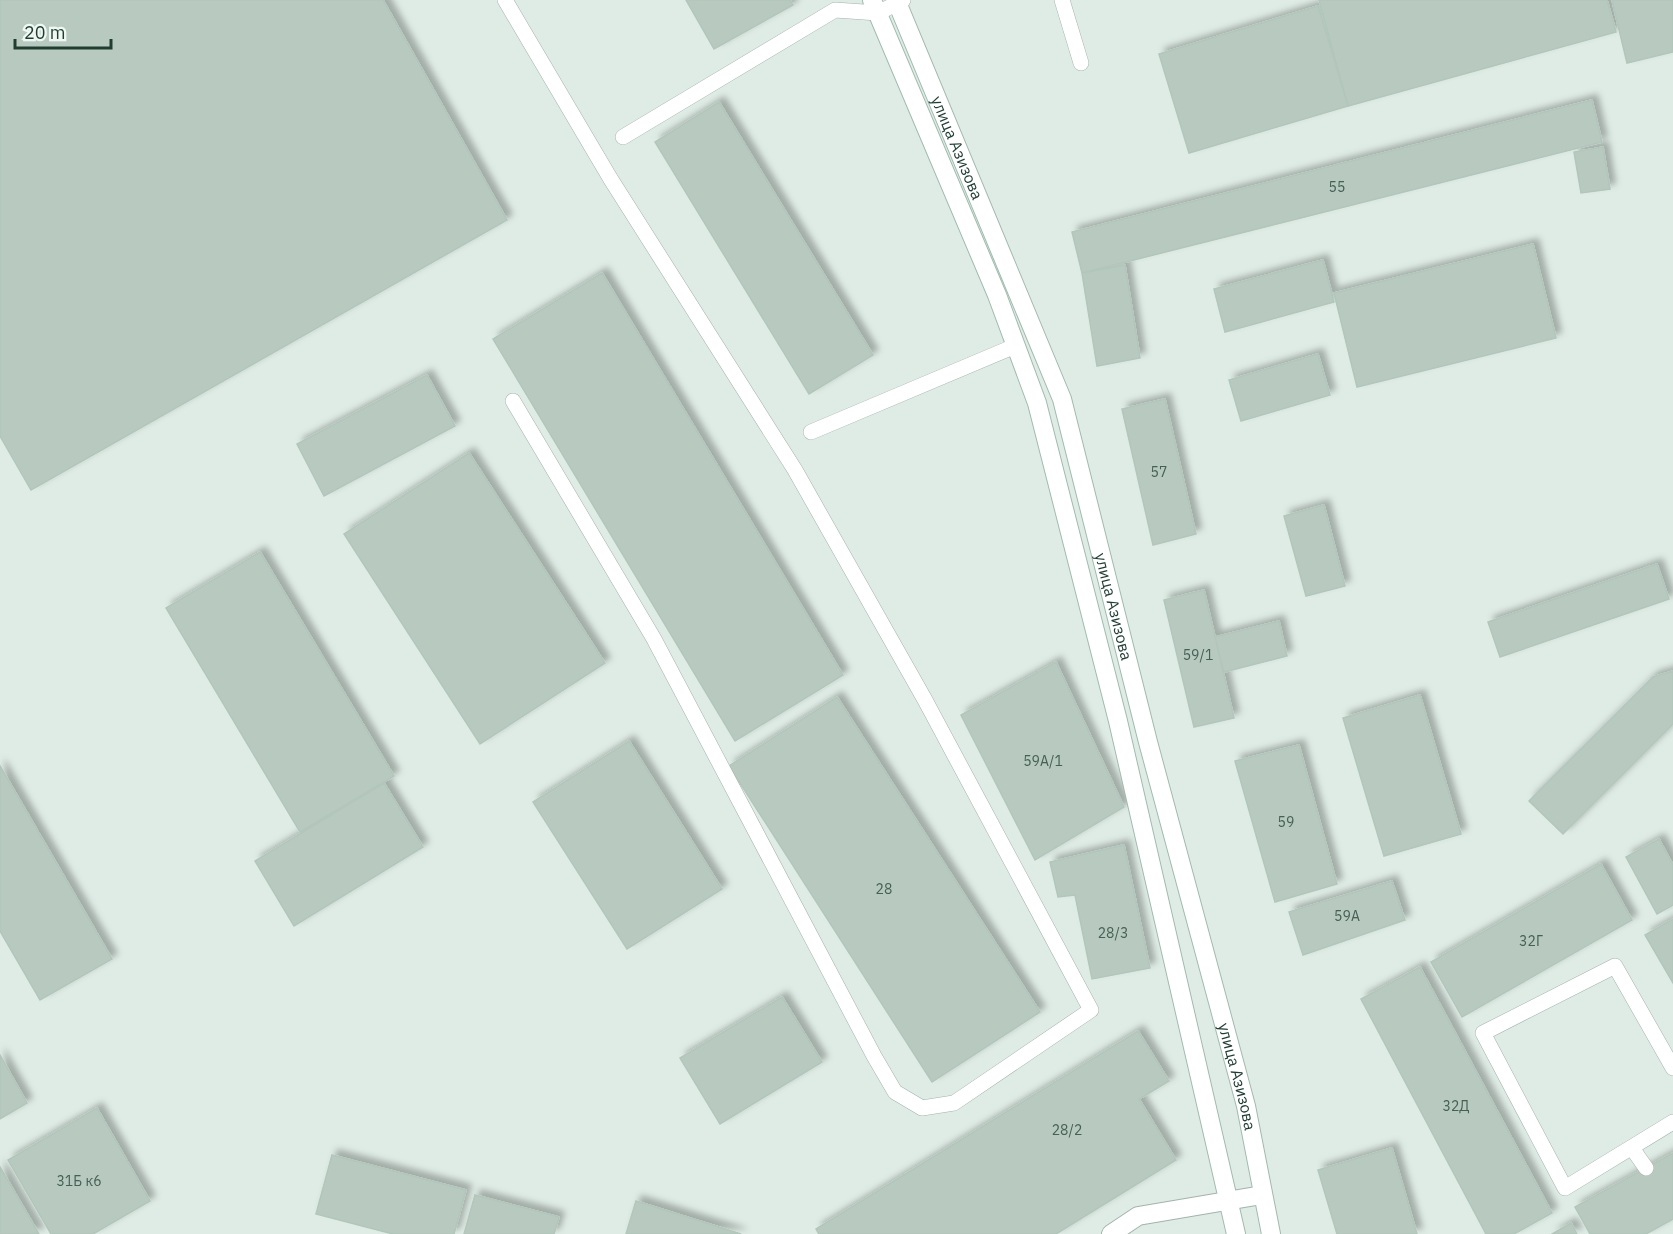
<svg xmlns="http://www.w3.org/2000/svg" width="1673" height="1234" font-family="'IBM Plex Sans',sans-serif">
  <defs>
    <filter id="shadow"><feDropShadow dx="5.5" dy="-5.5" stdDeviation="3" flood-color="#0004"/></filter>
  </defs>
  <rect width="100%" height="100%" fill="#dfece5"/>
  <path fill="#b8cac0" stroke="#b2c6bb" stroke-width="1.5" filter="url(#shadow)" d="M 0,0 L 383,0 L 507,220 L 31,490 L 0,436 Z
    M 686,0 L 790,0 L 793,5 L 714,49 Z
    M 1319,0 L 1607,0 L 1616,32 L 1348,106 Z
    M 1612,0 L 1673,0 L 1673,52 L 1627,63 Z
    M 1318,6 L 1348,106 L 1189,153 L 1159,54 Z
    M 1592,100 L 1602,142 L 1082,273 L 1072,232 Z
    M 719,102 L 873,355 L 809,394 L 655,142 Z
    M 1603,147 L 1610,189 L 1581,193 L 1574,152 Z
    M 1533,244 L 1556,338 L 1357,387 L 1334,293 Z
    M 1323,260 L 1334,302 L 1225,332 L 1214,289 Z
    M 1125,265 L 1140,358 L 1097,366 L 1082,273 Z
    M 602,273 L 843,675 L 735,741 L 493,339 Z
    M 1318,354 L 1330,395 L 1241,421 L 1229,380 Z
    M 427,375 L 455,426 L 324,496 L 297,444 Z
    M 1165,399 L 1196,534 L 1153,545 L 1122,409 Z
    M 469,453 L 605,663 L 480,744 L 344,534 Z
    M 1324,505 L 1345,586 L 1306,596 L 1284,516 Z
    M 260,552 L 394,776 L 300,832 L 166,608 Z
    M 1657,564 L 1669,599 L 1500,657 L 1488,622 Z
    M 1204,590 L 1234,718 L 1194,727 L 1164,600 Z
    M 1279,621 L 1287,656 L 1224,672 L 1215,637 Z
    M 1056,662 L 1124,807 L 1035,860 L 961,715 Z
    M 1673,671 L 1673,724 L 1563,834 L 1529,801 L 1653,677 Z
    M 1420,695 L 1461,834 L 1384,856 L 1343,718 Z
    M 837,697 L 1040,1012 L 932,1082 L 729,766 Z
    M 629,741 L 722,889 L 627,949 L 533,802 Z
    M 1299,745 L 1337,884 L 1275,902 L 1235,761 Z
    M 0,766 L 112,959 L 40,1000 L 0,931 Z
    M 384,783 L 423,847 L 294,926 L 255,861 Z
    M 1659,839 L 1673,865 L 1673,905 L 1657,914 L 1626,857 Z
    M 1124,845 L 1150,968 L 1092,979 L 1075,895 L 1058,897 L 1050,862 Z
    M 1601,864 L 1632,920 L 1462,1017 L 1431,962 Z
    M 1392,881 L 1405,920 L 1303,955 L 1289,912 Z
    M 1673,919 L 1673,983 L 1645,935 Z
    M 1420,967 L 1552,1213 L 1514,1234 L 1486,1234 L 1361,999 Z
    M 782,997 L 822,1062 L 720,1124 L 680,1058 Z
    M 1138,1031 L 1169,1081 L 1139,1099 L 1176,1160 L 1056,1234 L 819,1234 L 816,1229 Z
    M 0,1055 L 27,1103 L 0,1119 Z
    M 97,1108 L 150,1201 L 93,1234 L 51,1234 L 8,1160 Z
    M 1392,1148 L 1417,1234 L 1337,1234 L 1318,1170 Z
    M 1673,1153 L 1673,1219 L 1646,1234 L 1590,1234 L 1575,1207 Z
    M 332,1155 L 466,1190 L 454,1234 L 393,1234 L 316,1214 Z
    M 0,1167 L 39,1234 L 0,1234 Z
    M 475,1195 L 559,1217 L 554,1234 L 464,1234 Z
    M 636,1201 L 741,1234 L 626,1234 Z
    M 1571,1223 L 1577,1234 L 1552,1234 Z"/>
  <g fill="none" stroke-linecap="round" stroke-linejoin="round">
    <g stroke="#a2b4ab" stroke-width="16">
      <path id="lane" d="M 505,0 L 610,178 L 795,470 L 925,700 L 1091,1010 L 954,1103 L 922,1108 L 895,1092 L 874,1056 L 654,639 L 513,401
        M 1062,0 L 1081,63
        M 623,137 L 835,10 L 878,13 L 903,0
        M 811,432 L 1015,346
        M 1673,1068 L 1615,966 L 1483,1033 L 1565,1188 L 1673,1122
        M 1632,1148 L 1646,1168"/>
    </g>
    <g stroke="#a2b4ab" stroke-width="20">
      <path id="street" d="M 1111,1234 L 1138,1216 L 1262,1195"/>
    </g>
    <g stroke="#a0bbae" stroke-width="20">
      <g id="secondary">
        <path d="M 872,0 L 997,295 L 1037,403 L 1118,721 L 1236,1234"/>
        <path id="s1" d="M 896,0 L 1062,399 L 1148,742 L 1246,1106 L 1271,1234"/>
      </g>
    </g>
    <use href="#lane" stroke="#fff" stroke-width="15"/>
    <use href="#street" stroke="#fff" stroke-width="18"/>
    <use href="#secondary" stroke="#fff" stroke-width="18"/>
  </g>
  <g text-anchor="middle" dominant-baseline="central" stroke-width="4.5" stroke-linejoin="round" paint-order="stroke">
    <g font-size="14" fill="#456055">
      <text x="1337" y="187">55</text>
      <text x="1159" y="472">57</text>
      <text x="1198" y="655">59/1</text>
      <text x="1043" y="761">59А/1</text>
      <text x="1286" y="822">59</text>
      <text x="884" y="889">28</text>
      <text x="1347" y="916">59А</text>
      <text x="1113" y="933">28/3</text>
      <text x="1531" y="941">32Г</text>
      <text x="1456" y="1106">32Д</text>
      <text x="1067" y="1130">28/2</text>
      <text x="79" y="1181">31Б к6</text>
    </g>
    <g font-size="16" fill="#1f3d31" stroke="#f0f8f3">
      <text stroke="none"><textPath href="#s1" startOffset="160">улица Азизова</textPath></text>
      <text stroke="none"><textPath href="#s1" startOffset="646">улица Азизова</textPath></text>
      <text stroke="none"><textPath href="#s1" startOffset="1132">улица Азизова</textPath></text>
    </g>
  </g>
  <path d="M15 39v9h96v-9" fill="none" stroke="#1f3d31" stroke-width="3"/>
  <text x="24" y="39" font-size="18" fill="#1f3d31" stroke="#f0f8f3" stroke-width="4.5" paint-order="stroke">20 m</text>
</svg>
